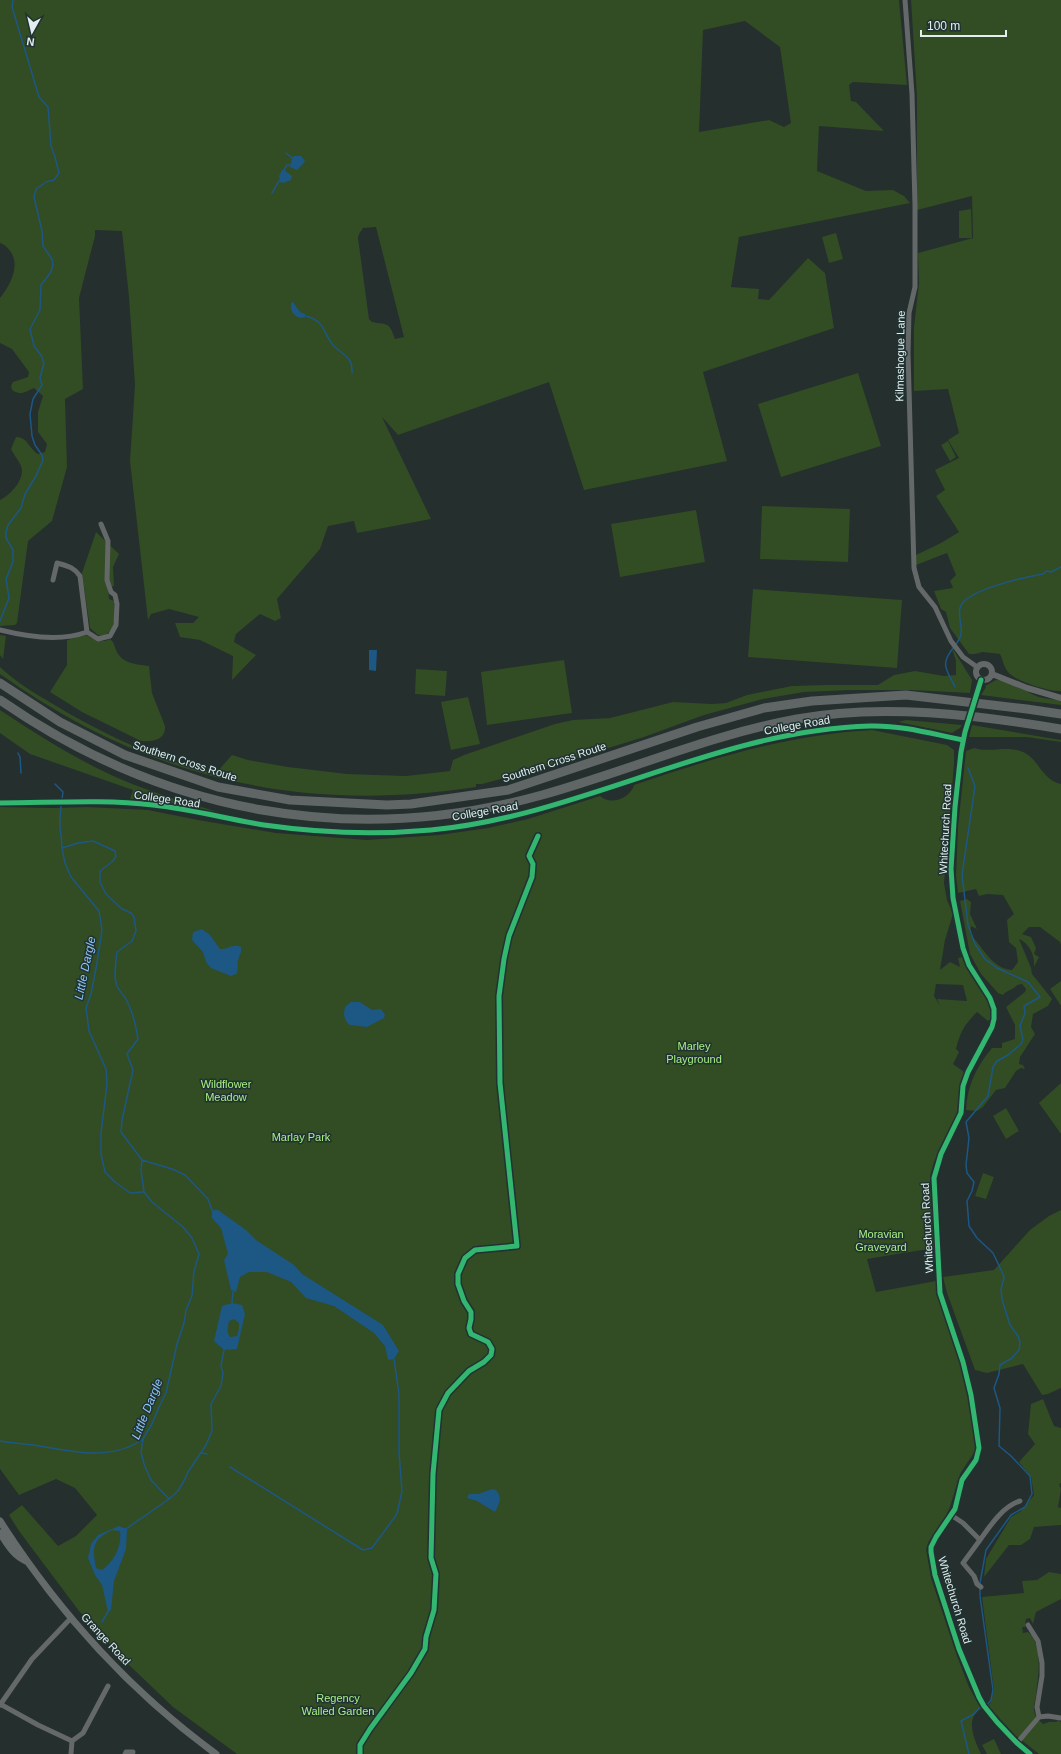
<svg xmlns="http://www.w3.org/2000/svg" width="1061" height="1754" font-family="Helvetica,sans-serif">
  <rect width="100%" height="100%" fill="#242f2e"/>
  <path fill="#324c24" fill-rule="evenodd" d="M 0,0 L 899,0 L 907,85 L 853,82 L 849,85 L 851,101 L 856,102 L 884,131 L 819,126 L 817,171 L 866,191 L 893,190 L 904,196 L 910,203 L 739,237 L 731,287 L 759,289 L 758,299 L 769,300 L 808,258 L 825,273 L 834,328 L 703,372 L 727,461 L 584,490 L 549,382 L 398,435 L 382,417 L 431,519 L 357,533 L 354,521 L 328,526 L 320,549 L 277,599 L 281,618 L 275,621 L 260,614 L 236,634 L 234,642 L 256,655 L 232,680 L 233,656 L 200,640 L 180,637 L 175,623 L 193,623 L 199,617 L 169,609 L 151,614 L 148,620 L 130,461 L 135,385 L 129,297 L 122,231 L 95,230 L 95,236 L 79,298 L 83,389 L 65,399 L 67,467 L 52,521 L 28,541 L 17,623 L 15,625 L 0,626 L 0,500 C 10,495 26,479 21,466 C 19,461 14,455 11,449 L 16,437 C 28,437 29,449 38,454 L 45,452 L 47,444 L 38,432 L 38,412 L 43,396 L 34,388 C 25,392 21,396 12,390 L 11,386 L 13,382 L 28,377 L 29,372 L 12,349 L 0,343 L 0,298 C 10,286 21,265 10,251 C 7,247 5,245 0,243 ZM 745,21 L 780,47 L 791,123 L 784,127 L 769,120 L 699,132 L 703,30 ZM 376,227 L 404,337 L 395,339 C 389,322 389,325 372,322 L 369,319 L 358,238 L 359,234 L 363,228 Z
    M 911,0 L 1061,0 L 1061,691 C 1049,692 1019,682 1010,674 C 1004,669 1003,660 1000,654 L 983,652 L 975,654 L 969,654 L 950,628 L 946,612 L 941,609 L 934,591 L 953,588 L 950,581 L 956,575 L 947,553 L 916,565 L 916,555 L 941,543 L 959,532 L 936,496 L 945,490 L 935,470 L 959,458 L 948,440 L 959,433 L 948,389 L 914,391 L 914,327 L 919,283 L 918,253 L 973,238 L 972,196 L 917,210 L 917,97 Z
    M 971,209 L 972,238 L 959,238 L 959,211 Z
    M 836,233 L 843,259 L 829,263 L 822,237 Z
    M 858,373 L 881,446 L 781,477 L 758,404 Z
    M 948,441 L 956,457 L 950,461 L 941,445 Z
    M 762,506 L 850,509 L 848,562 L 760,559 Z
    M 696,510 L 705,562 L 620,577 L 611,524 Z
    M 96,532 L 119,554 L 113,567 L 114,586 L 108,588 L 109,599 L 114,601 C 116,613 116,630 104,636 L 98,635 L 90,628 L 82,573 Z
    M 753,589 L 902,600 L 897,668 L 748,657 Z
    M 0,635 L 6,636 L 3,659 L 0,655 Z
    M 86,635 C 94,639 101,644 110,639 C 114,642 114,645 116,650 C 122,664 136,664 149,666 L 152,693 L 165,726 C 166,740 152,742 141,741 L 82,712 L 50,692 L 67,665 L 67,640 Z
    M 951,646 L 972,680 L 970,693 L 911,690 L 850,690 L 804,692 L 763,699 L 704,715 L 644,737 L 560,763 L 482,784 L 476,784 L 476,787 C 299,814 146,778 0,674 L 0,667 C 16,682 34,693 53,704 C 103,734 159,761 216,773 L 232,755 L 248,760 L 288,767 L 347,774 L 406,776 L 450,771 L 453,760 L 464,755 L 555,724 L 573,720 L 610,718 L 673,702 L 712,704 L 726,703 L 747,695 L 792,686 L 826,685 L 878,685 L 894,675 L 915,671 L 944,676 L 956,675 L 956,661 Z
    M 564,660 L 572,713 L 487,725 L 481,672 Z
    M 416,669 L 447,671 L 445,696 L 415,694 Z
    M 996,680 C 1011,680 1025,692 1039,697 C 1046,699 1054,699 1061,700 L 1061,705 L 981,695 L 986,687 L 985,686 Z
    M 468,697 L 480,744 L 451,750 L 441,702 Z
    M 0,710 C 39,736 82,763 125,781 C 156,794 189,803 221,813 L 150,799 L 130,799 L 133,790 L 30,754 L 0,733 Z
    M 906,720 L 962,725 L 960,728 L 952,733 L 898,722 Z
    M 972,725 L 1061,740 L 1061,742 L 1026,737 L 969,737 Z
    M 872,730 L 947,745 L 954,750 L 954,764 L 944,883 L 947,900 L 953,914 L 945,940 L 940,970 L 950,962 L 960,967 L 958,958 L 962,957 C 970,980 992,993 991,1019 L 988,1021 L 977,1012 C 965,1024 960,1032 956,1049 L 959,1052 L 953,1064 L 964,1072 L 959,1096 L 957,1115 L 934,1162 L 930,1177 L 934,1248 L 867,1259 L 876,1292 L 936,1281 L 938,1298 L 964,1372 L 975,1434 L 975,1451 L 960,1474 L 950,1507 L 942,1524 L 929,1541 L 926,1549 L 931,1578 L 957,1656 L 969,1687 L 981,1709 C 964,1718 975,1741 981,1754 L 237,1754 L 173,1707 L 128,1664 L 79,1611 L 19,1531 L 9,1515 L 22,1505 L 58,1546 L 76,1536 L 97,1515 L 75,1488 L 56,1479 L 19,1495 L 0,1469 L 0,807 L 52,808 L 88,807 L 148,810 L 198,820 L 276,833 L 367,840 L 439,835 L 488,828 L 528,819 L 600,796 C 612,806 630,798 634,785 C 713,758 787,735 872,730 ZM 936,984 L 963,985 L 967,1001 L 937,999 L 940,1006 L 934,996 Z
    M 974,748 C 989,753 1008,745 1023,752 C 1038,758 1042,780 1061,784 L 1061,945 L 1060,942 L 1040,927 L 1029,927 L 1022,934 L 1031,937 L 1036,948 L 1034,954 L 1039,957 L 1034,967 C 1035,955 1029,943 1019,939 L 1031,968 L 1032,974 L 1052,999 L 1048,1006 L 1033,1014 L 1031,1027 L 1035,1034 L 1020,1057 L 1019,1064 L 1023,1065 L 1025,1069 L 1021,1068 L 1016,1071 L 1005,1088 L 996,1090 L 983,1107 L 977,1111 L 966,1110 C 967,1085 977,1066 992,1048 L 1002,1048 L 1002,1043 L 1015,1039 L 1015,1025 L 1006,1007 L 1025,992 L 1026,989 L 1022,984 L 1017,985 C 1013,990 1007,990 1003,995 L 998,993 L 981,974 L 970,954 L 960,901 L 967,899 L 971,902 L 970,914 L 977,929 L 971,926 L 970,934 C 984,948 991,968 1012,970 L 1018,962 L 1016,948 L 1009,942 L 1007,920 L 1014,914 L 1003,895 L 987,894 L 979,896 L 976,889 L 958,893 L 956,875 L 958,827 L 966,751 Z
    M 1061,981 L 1061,1006 L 1050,989 Z
    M 1061,1083 L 1061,1134 L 1039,1103 Z
    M 1006,1108 L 1019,1131 L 1006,1139 L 993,1116 Z
    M 983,1173 L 994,1177 L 986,1199 L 975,1196 Z
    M 1061,1210 L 1061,1388 L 1048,1394 L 1042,1395 L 1023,1364 L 987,1373 L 975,1370 L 947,1293 L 943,1277 L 994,1270 L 1030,1230 L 1049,1216 Z
    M 1043,1399 L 1054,1426 L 1061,1428 L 1061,1483 L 1059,1484 L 1061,1489 L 1058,1507 L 1061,1508 L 1061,1525 L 1034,1527 L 1030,1539 L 1021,1545 L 1009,1545 L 984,1577 L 986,1559 L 1011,1517 L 1021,1511 L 1034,1495 L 1031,1477 L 1019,1462 L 1035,1444 L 1028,1434 L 1031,1404 Z
    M 1049,1572 L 1061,1574 L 1061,1599 L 1036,1612 L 1033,1624 L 1030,1618 L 1026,1619 L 1025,1627 L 1022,1627 L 1023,1633 L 1028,1632 C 1044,1645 1038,1677 1036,1695 C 1035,1701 1033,1708 1035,1714 C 1036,1718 1040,1721 1043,1724 L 1049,1722 L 1057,1722 L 1057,1720 L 1061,1722 L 1061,1754 L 1039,1754 L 1015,1735 L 987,1705 L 990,1704 L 994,1690 L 982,1597 L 1024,1593 L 1022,1581 L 1037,1580 Z
    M 994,1739 L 1001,1754 L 987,1754 L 982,1745 Z"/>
  <path fill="#1d5784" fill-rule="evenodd" d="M 294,156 L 301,156 L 305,161 L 303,164 L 297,170 L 290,167 L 292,158 Z
    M 282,170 L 284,170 L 292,176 L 291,180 L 283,183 L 280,182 L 279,176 Z
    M 293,302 L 300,312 L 305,314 L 305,317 L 300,318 C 293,315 290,311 291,303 Z
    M 369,650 L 377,650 L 376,671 L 369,670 Z
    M 202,929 L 210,935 L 220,949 C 228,950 232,943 241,947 C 242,954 239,955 238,961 C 237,966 239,969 236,974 L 231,976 L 211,968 L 206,962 L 203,952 L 192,940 L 193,932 Z
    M 351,1002 L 360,1002 L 372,1010 L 381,1009 L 385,1015 L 384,1018 L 367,1027 L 350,1025 C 344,1021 343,1014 345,1007 Z
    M 218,1210 L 246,1230 L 256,1240 L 294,1265 L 302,1274 L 383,1325 L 399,1351 L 394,1359 L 388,1360 L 385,1346 L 374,1333 L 334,1306 L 306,1298 L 291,1282 L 267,1272 L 249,1272 L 240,1277 L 236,1292 L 231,1290 L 224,1260 L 228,1254 L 221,1228 L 212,1218 L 212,1210 Z
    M 232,1303 L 242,1305 L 245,1314 L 237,1349 L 224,1350 L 214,1341 L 222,1306 ZM 234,1319 L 239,1323 L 239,1329 L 237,1336 L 230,1337 C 226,1332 228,1327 229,1321 Z
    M 492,1489 L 496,1490 C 503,1498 499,1504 495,1512 L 477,1501 L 467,1498 L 469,1494 L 478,1494 Z
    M 119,1526 L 127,1529 L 126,1549 L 114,1581 L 111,1610 L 108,1612 L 102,1585 L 95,1575 L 88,1558 L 91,1544 L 98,1535 ZM 112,1530 L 120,1531 C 122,1547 114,1561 102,1570 L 96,1568 C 92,1547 92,1540 112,1530 Z"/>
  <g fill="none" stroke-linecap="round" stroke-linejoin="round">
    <path stroke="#1d5784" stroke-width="1.5" d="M 286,153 L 292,158
      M 284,170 L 287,165 L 290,165
      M 272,193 L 279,181
      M 306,316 C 327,322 322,333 334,346 C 344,356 353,357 352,373
      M 0,621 L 9,598 L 6,579 L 13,562 L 13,550 L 6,538 L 6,532 L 8,525 L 21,508 L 25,494 L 36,476 L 43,460 L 42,455 L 35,445 L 32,436 L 30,414 L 33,399 L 42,385 L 40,378 L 44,363 L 41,355 L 34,346 L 30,329 L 40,310 L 41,285 L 51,272 L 53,265 L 52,259 L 43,246 L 42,231 L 34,197 L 36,189 L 46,182 L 54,180 L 59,173 L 55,157 L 51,146 L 48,107 L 39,97 L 12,7 L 13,0
      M 956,644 C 967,631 957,621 960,608 C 964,590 1026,577 1043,574 L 1046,571 L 1051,572 L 1061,567
      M 954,647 C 939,665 947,670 955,687
      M 18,753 L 20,757 L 21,773
      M 968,768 L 975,786 L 962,875 L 968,925 L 975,944 L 985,959 L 997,968 L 1028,982 L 1040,997 L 1024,1006 L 1025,1013 L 1020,1026 L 1023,1040 L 1021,1044 L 1008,1055 L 997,1061 L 993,1067 L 988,1096 L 966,1122 L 969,1138 L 966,1165 L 967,1173 L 974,1182 L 972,1191 L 967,1201 L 969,1226 L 977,1238 L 993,1253 L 1003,1274 L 1004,1278 L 1001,1289 L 1002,1299 L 1010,1325 L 1018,1336 L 1020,1342 L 1019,1350 L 1012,1358 L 1000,1365 L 999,1374 L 994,1388 L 1000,1408 L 999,1446 L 1011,1456 L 1030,1476 L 1032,1494 L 1025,1507 L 1011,1515 L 986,1550 L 980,1583
      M 55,784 L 63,792 C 62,801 60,810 60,819 C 59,827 62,838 62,848 L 78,843 L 93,841 L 115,851 L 116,856 L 113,861 L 100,871 L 100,882 L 106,894 L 122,909 L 131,913 L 134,917 L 136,931 L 132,941 L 117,952 C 116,963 113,976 117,986 C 119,991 124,995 126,999 C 133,1012 136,1025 138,1039 L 127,1054 L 133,1070 L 122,1120 L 121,1132 L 142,1160 L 141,1170 L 144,1192 L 152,1202 L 183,1227 L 192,1238 L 199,1254 L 194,1271 L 192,1296 L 186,1310 L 184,1323 L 177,1344 L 166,1393 L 159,1407 L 152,1424 L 143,1439 L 141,1452 L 144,1464 L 151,1480 L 169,1499 L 126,1529
      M 62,848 L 65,863 L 71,877 L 99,911 L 102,930 L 97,963 L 91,994 L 86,1008 L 89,1031 L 106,1069 L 107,1084 L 101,1133 L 101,1154 L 105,1172 L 115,1182 L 130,1193 L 143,1192
      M 142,1160 L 172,1169 L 185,1175 L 208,1199 L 212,1210
      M 232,1303 L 233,1291
      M 0,1441 C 11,1443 23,1444 34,1445 C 70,1451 111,1462 143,1439
      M 201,1453 L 207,1454
      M 230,1467 L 363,1550 L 372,1548 L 397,1514 L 402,1491 L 399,1453 L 399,1394 L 394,1359
      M 169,1499 L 178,1491 L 185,1479 L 188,1472 L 206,1445 L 212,1431 L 211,1404 L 221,1386 L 223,1373 L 221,1366 L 224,1350
      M 980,1588 L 980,1595
      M 980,1596 L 993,1690 L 991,1700 L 987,1705
      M 102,1622 L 109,1610
      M 969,1754 L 961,1721 L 974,1714 L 981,1706"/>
    <path stroke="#656869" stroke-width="5" d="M 905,0 L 912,94 L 915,205 L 915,287 L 909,313 L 908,353 L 914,568 L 919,587 L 935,607 L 951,641 L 963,657 L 977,667
      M 53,580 L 57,563 C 67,566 74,567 80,576 L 87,632 L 98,639 L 110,636 L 116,625 L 117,604 L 115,595 L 111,592 L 107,580 L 108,541 L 101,524
      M 0,630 C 28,637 60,642 87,632
      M 0,803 C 50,803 102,799 153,805 C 190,809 227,819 264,825 C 320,833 375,835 431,830 C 582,816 717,730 870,726 C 902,725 932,734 963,740
      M 951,1515 L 963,1523 L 980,1540 C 990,1526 1003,1506 1020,1501
      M 980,1540 L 963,1563 L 974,1576 L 977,1584 L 981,1587
      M 0,1704 L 38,1725 L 72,1741 L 83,1733 L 108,1686
      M 0,1705 L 32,1659 L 71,1618
      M 1039,1717 L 1048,1716 L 1061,1718
      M 1017,1743 L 1039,1717 L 1037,1707 L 1042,1676 L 1042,1663 L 1038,1641 L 1028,1625
      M 71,1754 L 72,1741
      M 125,1754 L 126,1752 L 133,1752"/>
    <path stroke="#656869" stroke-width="6" d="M976 672a8 8 0 1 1 16 0a8 8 0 1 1-16 0Z
      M 992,674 L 1027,688 L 1061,698
      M 981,680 L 965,732 L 961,752 L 955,807 L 951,869 L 953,898 L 963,948 L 969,965 L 990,998 L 994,1009 L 994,1019 L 992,1027 L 968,1072 L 963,1086 L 961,1113 L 941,1154 L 934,1178 L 940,1293 L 963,1362 L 971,1395 L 979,1448 L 976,1460 L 962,1480 L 955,1509 L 936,1537 L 931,1547 L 931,1552 L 935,1575 L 959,1649 L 979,1697 L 984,1706 L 997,1722 L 1017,1743 L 1030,1754"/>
    <path stroke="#656b6b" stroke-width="7" d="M 0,1521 C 57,1610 130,1691 216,1754
      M 0,1533 C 8,1545 13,1555 26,1561"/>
    <path stroke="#5f6665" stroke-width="9" d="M 0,683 L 60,722 L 125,755 L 218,787 L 290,800 L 387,805 L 411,804 L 508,790 L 697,727 L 764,708 L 812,701 L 906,695 L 1027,709 L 1061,714
      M 0,700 C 163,813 351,848 542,795 C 628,771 709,735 797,719 C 880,703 978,715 1061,729"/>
    <g stroke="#203332" stroke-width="8">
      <path id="cycleway" d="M 981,680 L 965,732 L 961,752 L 955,807 L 951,869 L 953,898 L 963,948 L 969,965 L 990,998 L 994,1009 L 994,1019 L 992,1027 L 968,1072 L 963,1086 L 961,1113 L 941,1154 L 934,1178 L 940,1293 L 963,1362 L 971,1395 L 979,1448 L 976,1460 L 962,1480 L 955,1509 L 936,1537 L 931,1547 L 931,1552 L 935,1575 L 959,1649 L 979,1697 L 984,1706 L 997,1722 L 1017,1743 L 1030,1754
        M 0,803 C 50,803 102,799 153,805 C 190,809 227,819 264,825 C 320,833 375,835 431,830 C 582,816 717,730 870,726 C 902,725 932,734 963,740
        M 360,1754 L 360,1745 L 370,1729 L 411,1673 L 425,1649 L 426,1637 L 434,1610 L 436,1574 L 431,1558 L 433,1474 L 439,1410 L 448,1393 L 469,1371 L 484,1362 L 491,1355 L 492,1349 L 488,1342 L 471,1334 L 469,1328 L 471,1319 L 471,1312 L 464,1301 L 458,1284 L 458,1274 L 465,1258 L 475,1250 L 517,1246 L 500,1083 L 499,996 L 504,959 L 509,936 L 532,877 L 533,864 L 529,856 L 538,836"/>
    </g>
    <use href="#cycleway" stroke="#33b770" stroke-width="5"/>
  </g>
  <g text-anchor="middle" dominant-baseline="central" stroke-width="3" stroke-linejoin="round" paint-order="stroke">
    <g font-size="11" fill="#e3efee" stroke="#203332">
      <text transform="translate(900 356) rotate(-89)">Kilmashogue Lane</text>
      <text transform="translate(797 725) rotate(-10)">College Road</text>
      <text transform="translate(185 761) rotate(18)">Southern Cross Route</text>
      <text transform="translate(554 762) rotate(-18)">Southern Cross Route</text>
      <text transform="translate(167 799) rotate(8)">College Road</text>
      <text transform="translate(485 811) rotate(-10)">College Road</text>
      <text transform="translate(945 829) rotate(-87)">Whitechurch Road</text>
      <text transform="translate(927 1228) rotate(-93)">Whitechurch Road</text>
      <text transform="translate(955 1600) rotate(73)">Whitechurch Road</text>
      <text transform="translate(106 1639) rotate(47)">Grange Road</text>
    </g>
    <g font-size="11" fill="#a8ef82" stroke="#203332">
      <text x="694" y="1046">Marley<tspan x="694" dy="13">Playground</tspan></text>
      <text x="226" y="1084">Wildflower<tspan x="226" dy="13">Meadow</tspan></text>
      <text x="301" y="1137">Marlay Park</text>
      <text x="881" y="1234">Moravian<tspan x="881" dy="13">Graveyard</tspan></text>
      <text x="338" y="1698">Regency<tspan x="338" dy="13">Walled Garden</tspan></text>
    </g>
    <g font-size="12" font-style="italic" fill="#8dc6fa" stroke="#203332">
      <text transform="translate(85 968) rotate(-78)">Little Dargle</text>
      <text transform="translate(147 1409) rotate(-68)">Little Dargle</text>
    </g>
  </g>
  <g transform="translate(32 32) rotate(188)" stroke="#203332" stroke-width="3" paint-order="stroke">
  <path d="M0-3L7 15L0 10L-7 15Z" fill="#e3efee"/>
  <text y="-6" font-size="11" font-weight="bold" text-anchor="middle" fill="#e3efee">N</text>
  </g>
  <path d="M921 30v6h85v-6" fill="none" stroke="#e3efee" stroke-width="2"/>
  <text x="927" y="30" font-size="12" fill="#e3efee" stroke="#203332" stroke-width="3" paint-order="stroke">100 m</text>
</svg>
